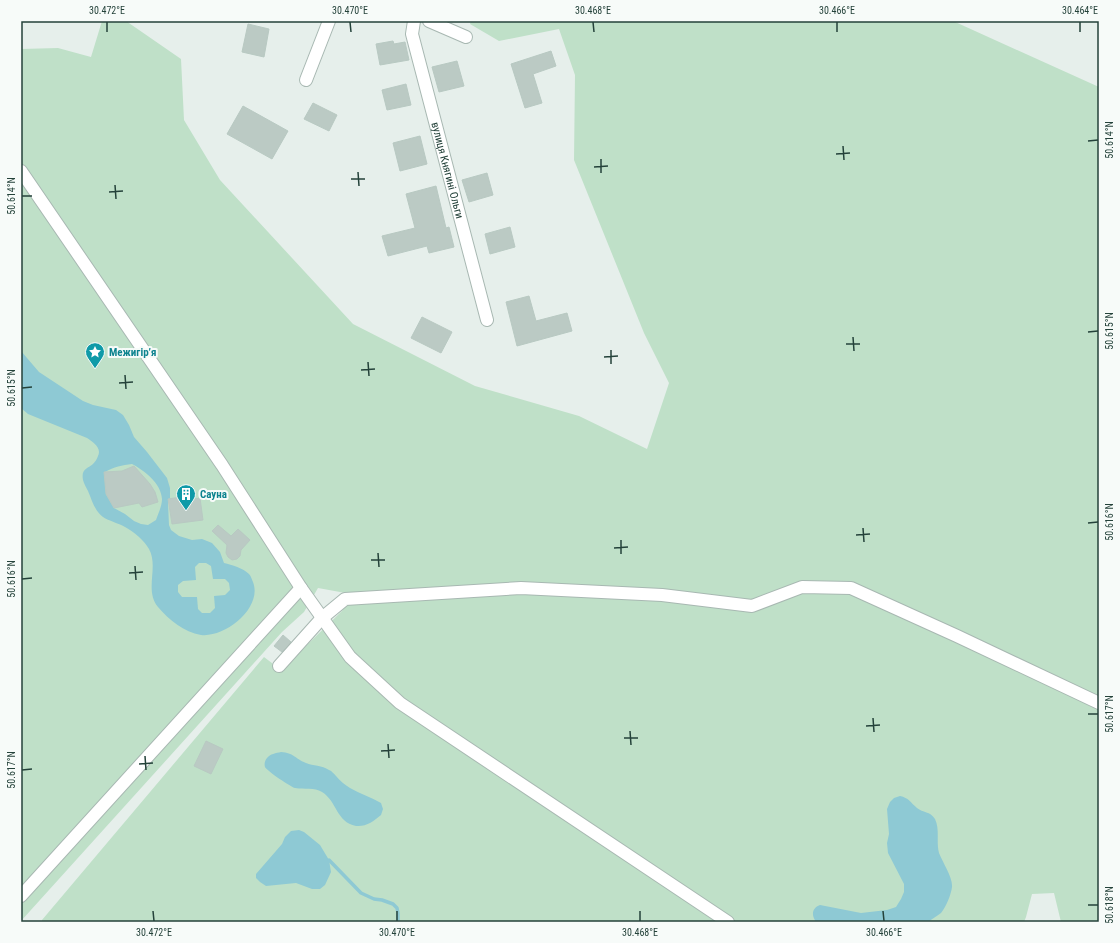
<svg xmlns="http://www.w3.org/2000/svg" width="1120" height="943" font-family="'Roboto Condensed',sans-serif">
  <rect width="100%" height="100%" fill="#e6efeb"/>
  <path fill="#bfe0c8" d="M 102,21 L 126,21 L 181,59 L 184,120 L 220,180 L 353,324 L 475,386 L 579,416 L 647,449 L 669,383 L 644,333 L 574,160 L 575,75 L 559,29 L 499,41 L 470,24 L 471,21 L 953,21 L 1099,87 L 1099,922 L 1061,922 L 1054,893 L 1032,894 L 1026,917 L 1024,922 L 42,922 L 42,920 L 264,657 L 281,670 L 342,611 L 351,594 L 318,588 L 304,612 L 282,632 L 21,921 L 21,49 L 58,48 L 91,57 Z"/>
  <path fill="#8ec9d4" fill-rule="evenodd" d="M 21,351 L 39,372 L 83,401 L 93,405 L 116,410 L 123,415 L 129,425 L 134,437 L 147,452 L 167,478 L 170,488 L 170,498 L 168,503 L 169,525 L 171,530 L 179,536 L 192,540 L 202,539 L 212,543 L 220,552 L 224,563 C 232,565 243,568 249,574 C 251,576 252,580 253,582 C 263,608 225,638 201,635 C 184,632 169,620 158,607 C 144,590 159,567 149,549 C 144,540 134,532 125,527 C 118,523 109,521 103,517 C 94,510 92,500 88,491 C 86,487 84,484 83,480 C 81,469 87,469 93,464 C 95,462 97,459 98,456 C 102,448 93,442 87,438 L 28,414 L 21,408 ZM 132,464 C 145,471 161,483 162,499 C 162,506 158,514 156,520 L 148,525 L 141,524 L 134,521 L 125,514 L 114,508 L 106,494 L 105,472 C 114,467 122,465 132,464 ZM 199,563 L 206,563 L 211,566 L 213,579 L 225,579 L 229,583 L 230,590 L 225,595 L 214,596 L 215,608 L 210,613 L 202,613 L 198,609 L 197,597 L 182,597 L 178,592 L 178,585 L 183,581 L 196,580 L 195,567 Z
    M 281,752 C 294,753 294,758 306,763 C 313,766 322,765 329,770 C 332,771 334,774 336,776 C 340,781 345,785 350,788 C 360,794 371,797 381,803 L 383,809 L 381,815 C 374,821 366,827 356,826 C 336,822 337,801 322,792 C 314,787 305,790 295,788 C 291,787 267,771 265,767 C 264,764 265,760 267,758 C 270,754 276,753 281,752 Z
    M 900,796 C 909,798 910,802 917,808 C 923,813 930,811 935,819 C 940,829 936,842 939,853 C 943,863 953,878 952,887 C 951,895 946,907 941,913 C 937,916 932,919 928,922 L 816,922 C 811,915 812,908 820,905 L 861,913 L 887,910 L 896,907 L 901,899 L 904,892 L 904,884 L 888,853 L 887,843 L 889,834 L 887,809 L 890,802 L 894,798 Z
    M 299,830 L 304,832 L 320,845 L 329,860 L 331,872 L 325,885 L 320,889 L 312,889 L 296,883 L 266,886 L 260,882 L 256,878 L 256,874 L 282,844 L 285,837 L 291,831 Z"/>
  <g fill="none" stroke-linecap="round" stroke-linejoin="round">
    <path stroke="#8ec9d4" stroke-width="3.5" d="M 329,860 L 361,893 L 374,899 L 382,900 L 393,904 L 397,908 L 398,913 L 398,921"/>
  </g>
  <path fill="#bbcac4" stroke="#b8c9c2" d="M 248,24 L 269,29 L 264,57 L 242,52 Z
    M 393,41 L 394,44 L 405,42 L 409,60 L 380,65 L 376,44 Z
    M 551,51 L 556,66 L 533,74 L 542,103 L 525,108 L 511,64 Z
    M 457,61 L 464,86 L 439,92 L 432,67 Z
    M 406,84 L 411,105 L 387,110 L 382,90 Z
    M 313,103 L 337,115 L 329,131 L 304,119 Z
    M 243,106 L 288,131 L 272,159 L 227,134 Z
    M 420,136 L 427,164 L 400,171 L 393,143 Z
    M 487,173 L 493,195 L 469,202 L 462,180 Z
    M 436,186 L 446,228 L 449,227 L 454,247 L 429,253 L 427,246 L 388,256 L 382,236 L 415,228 L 406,194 Z
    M 510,227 L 515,247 L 490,254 L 485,234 Z
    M 529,296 L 536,321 L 567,313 L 572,331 L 517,346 L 506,302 Z
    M 422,317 L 452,332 L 441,353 L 411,338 Z
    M 134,466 L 150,484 L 155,492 L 158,502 L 142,507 L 139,503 L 114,508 L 106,494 L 104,472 L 122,471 Z
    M 194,495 L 195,499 L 200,498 L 203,520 L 172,524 L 168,499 Z
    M 218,525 L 231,536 L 238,529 L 250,540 L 241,550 L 240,556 L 237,559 L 232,560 L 228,557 L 226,553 L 227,545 L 212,531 Z
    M 283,635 L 291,642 L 282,652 L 274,646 Z
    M 206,741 L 223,749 L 211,774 L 194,766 Z"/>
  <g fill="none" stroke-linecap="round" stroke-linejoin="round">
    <g stroke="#a8b8b2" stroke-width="14">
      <g id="minor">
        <path id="s1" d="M 414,21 L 412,34 L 487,320"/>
        <path d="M 429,21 L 466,37"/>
        <path d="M 306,80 L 329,21"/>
        <path d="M 21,171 L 222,465 L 301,588 L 350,657 L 400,703 L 728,922"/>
        <path d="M 279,666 L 322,618 L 345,599 L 521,588 L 662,595 L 752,606 L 802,587 L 851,588 L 957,636 L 1099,703"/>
        <path d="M 21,896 L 301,588"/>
      </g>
    </g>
    <use href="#minor" stroke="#fff" stroke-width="12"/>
  </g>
  <path fill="none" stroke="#24423a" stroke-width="1.5" d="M 107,22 L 107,32M 350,22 L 351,32M 593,22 L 594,32M 837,22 L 837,32M 1080,22 L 1080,32M 1088,141 L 1098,140M 843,146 L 844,160M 836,154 L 850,153M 601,159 L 601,173M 594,167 L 608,166M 358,172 L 359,186M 351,179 L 365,179M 115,185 L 116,199M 109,192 L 123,191M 22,196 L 32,196M 1088,332 L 1098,331M 853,337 L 854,351M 846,344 L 860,344M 611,350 L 611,364M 604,357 L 618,356M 368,362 L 369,376M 361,370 L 375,369M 125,375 L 126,389M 119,383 L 133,382M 22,388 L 32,387M 1088,523 L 1098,522M 863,528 L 864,542M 856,535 L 870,534M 621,540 L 621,554M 614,548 L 628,547M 378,553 L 379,567M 371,560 L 385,560M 135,566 L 136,580M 129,573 L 143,572M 22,579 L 32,578M 1088,714 L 1098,714M 873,718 L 874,732M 866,726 L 880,725M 630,731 L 631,745M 624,738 L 638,738M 388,744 L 389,758M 381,751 L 395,750M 145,756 L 146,770M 139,764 L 153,763M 22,770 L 32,769M 1088,905 L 1098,905M 153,911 L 154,921M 397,911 L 397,921M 640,911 L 640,921M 883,911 L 884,921"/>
  <defs>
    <g id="sight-pin" transform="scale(1)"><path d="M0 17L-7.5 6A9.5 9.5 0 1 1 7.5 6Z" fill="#0f9aa8" stroke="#f7fbf9"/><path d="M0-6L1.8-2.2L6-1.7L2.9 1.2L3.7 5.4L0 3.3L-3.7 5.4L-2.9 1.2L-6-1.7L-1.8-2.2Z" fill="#fff"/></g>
    <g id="building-pin" transform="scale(1)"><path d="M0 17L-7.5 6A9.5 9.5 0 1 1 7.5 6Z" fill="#0f9aa8" stroke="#f7fbf9"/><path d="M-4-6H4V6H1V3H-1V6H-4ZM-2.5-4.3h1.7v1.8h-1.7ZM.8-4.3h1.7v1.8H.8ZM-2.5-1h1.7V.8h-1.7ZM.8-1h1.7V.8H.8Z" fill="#fff"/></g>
  </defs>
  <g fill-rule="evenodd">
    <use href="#sight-pin" x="95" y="352"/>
    <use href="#building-pin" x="186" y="494"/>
  </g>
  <g text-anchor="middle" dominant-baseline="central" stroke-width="4" stroke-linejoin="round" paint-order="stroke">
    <g font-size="11" fill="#24423a" stroke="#f7fbf9">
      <text stroke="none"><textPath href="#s1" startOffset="154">вулиця Княгині Ольги</textPath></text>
    </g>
    <g font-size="11" font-weight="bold" fill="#0d838f" stroke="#f7fbf9" text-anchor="start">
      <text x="109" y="352">Межигір’я</text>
      <text x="200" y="494">Сауна</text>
    </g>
  </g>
  <rect width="1120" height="943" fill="none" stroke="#f7fbf9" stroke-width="44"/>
  <rect x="22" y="22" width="1076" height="899" fill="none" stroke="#24423a" stroke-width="1.5"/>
  <g font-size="10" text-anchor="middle" fill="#24423a">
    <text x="107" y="14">30.472°E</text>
    <text x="350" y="14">30.470°E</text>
    <text x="593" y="14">30.468°E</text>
    <text x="837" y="14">30.466°E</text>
    <text x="1080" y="14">30.464°E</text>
    <text transform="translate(1109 140) rotate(-90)" y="4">50.614°N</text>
    <text transform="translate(11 196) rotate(-90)" y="4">50.614°N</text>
    <text transform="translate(1109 331) rotate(-90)" y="4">50.615°N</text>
    <text transform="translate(11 388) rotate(-90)" y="4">50.615°N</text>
    <text transform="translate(1109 522) rotate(-90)" y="4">50.616°N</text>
    <text transform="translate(11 579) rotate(-90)" y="4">50.616°N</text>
    <text transform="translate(1109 714) rotate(-90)" y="4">50.617°N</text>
    <text transform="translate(11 770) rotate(-90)" y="4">50.617°N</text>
    <text transform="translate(1109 905) rotate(-90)" y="4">50.618°N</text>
    <text x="154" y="936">30.472°E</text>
    <text x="397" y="936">30.470°E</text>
    <text x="640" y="936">30.468°E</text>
    <text x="884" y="936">30.466°E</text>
  </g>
</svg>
